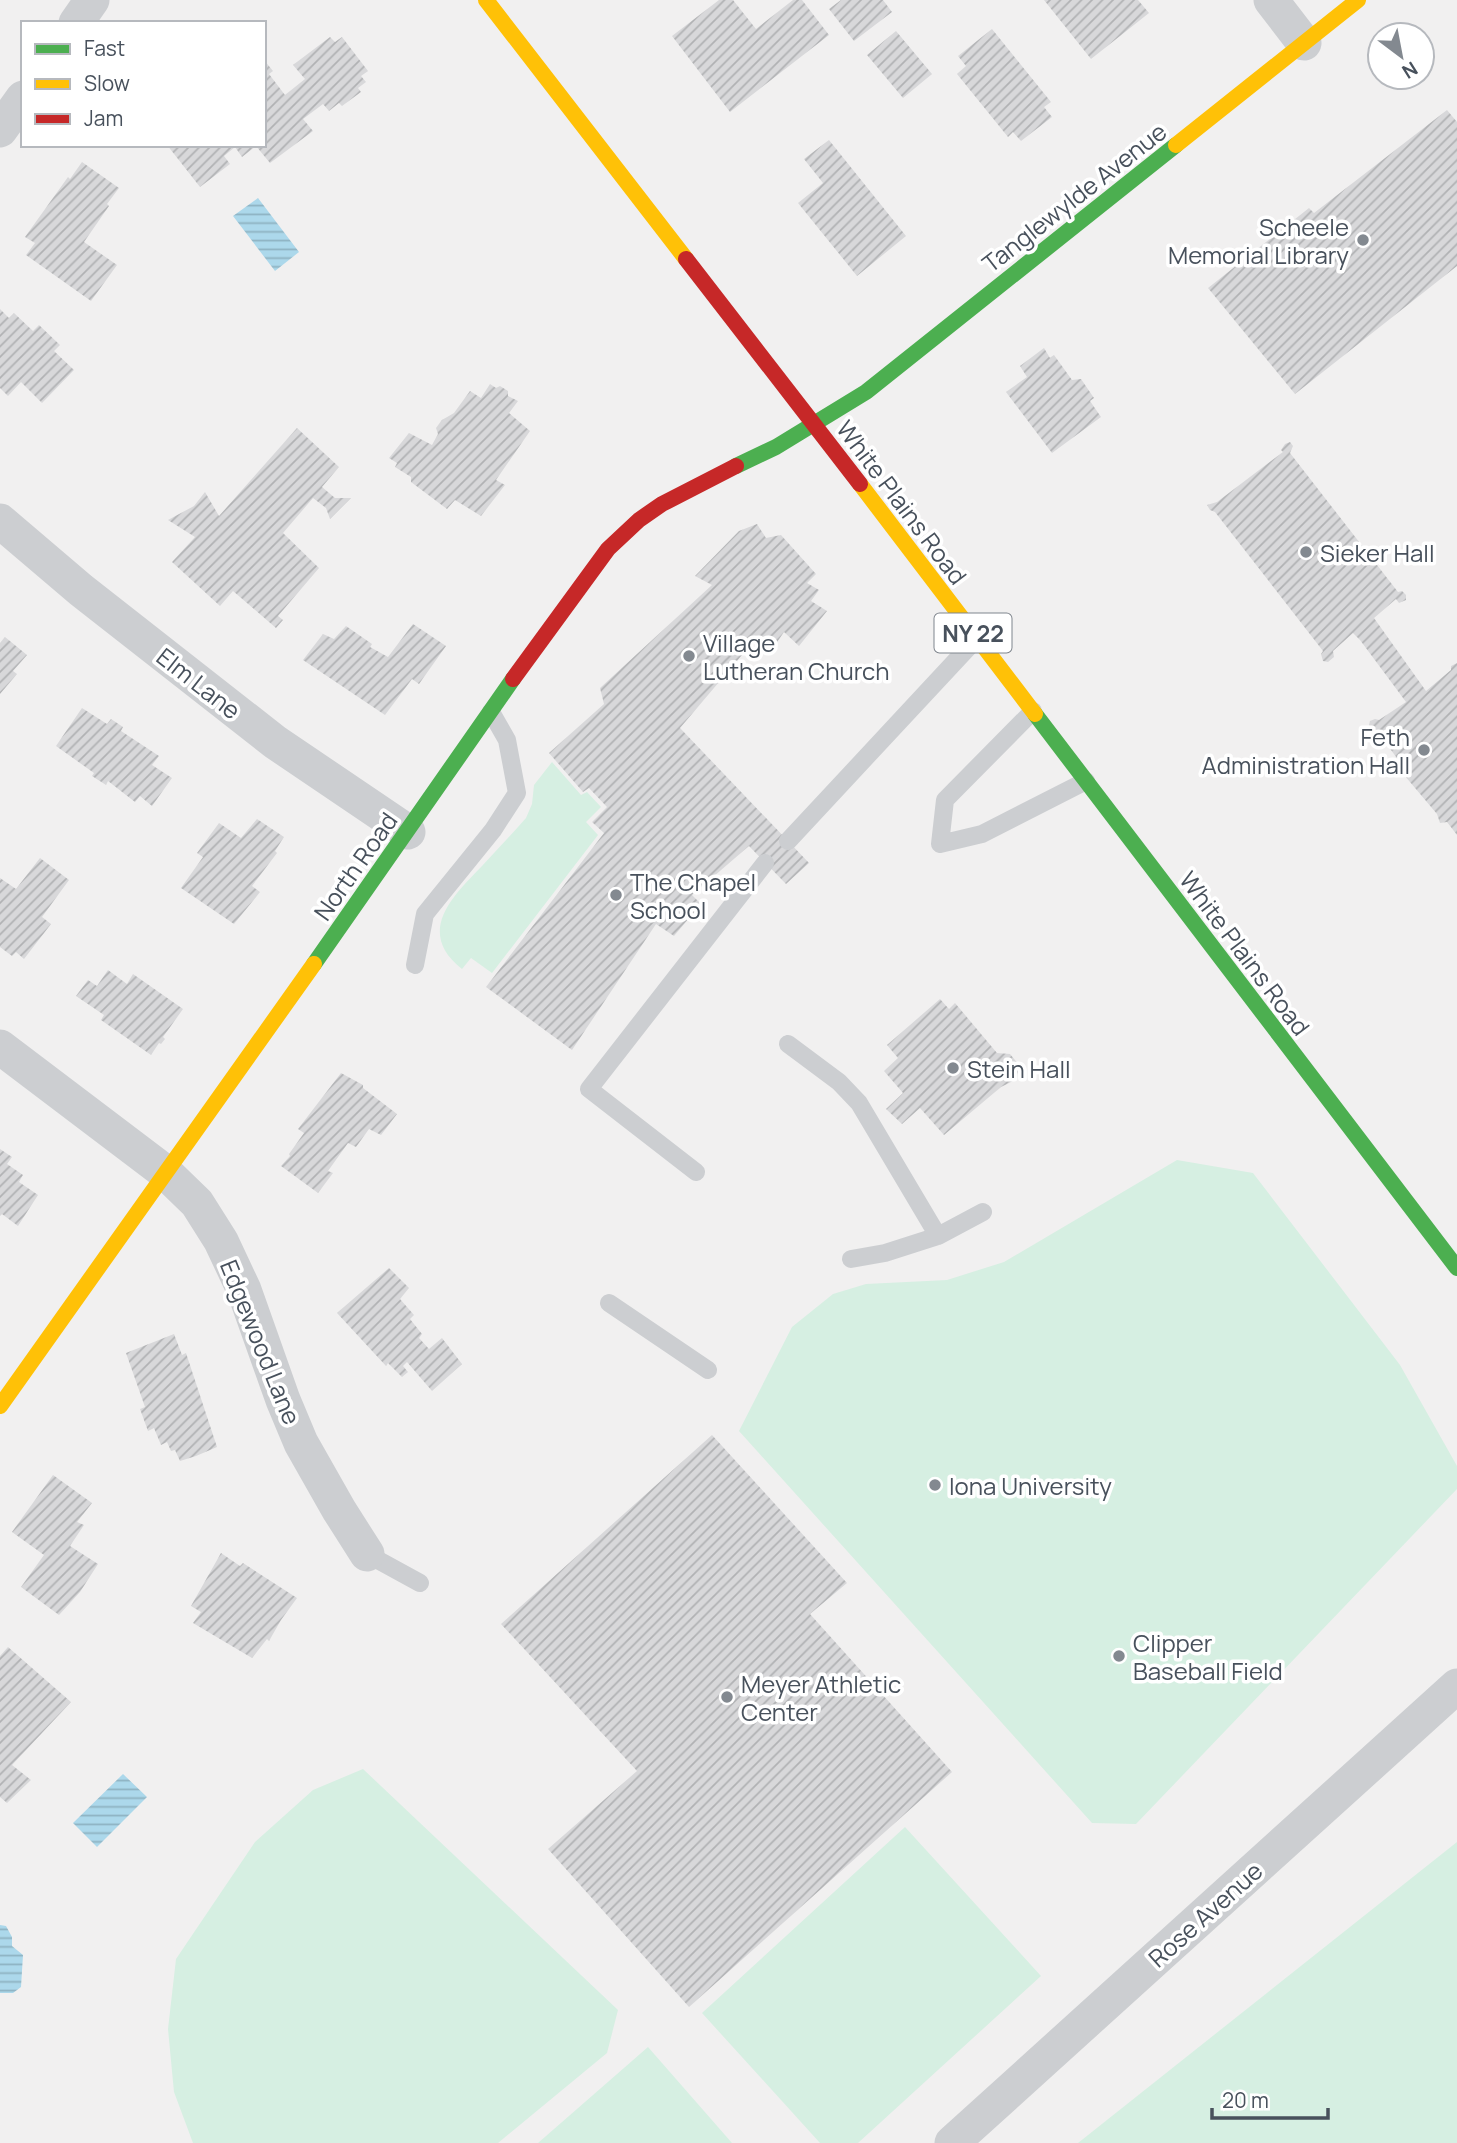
<svg xmlns="http://www.w3.org/2000/svg" width="1457" height="2143" font-family="Manrope,sans-serif">
  <defs>
    <pattern id="water-rules" width="6" height="5" patternUnits="userSpaceOnUse" patternTransform="scale(1.75)"><rect width="6" height="5" fill="#acd8eb"/><path d="M0 2.5h6" fill="none" stroke="#8eb2c2"/></pattern>
    <pattern id="building-hatch" width="6" height="6" patternUnits="userSpaceOnUse" patternTransform="scale(1.75)"><rect width="6" height="6" fill="#d8d8da"/><path d="M-1 1l2-2M0 6l6-6M5 7l2-2" fill="none" stroke="#b1b2b4"/></pattern>
  </defs>
  <rect width="100%" height="100%" fill="#f1f0f0"/>
  <path fill="#d6efe2" d="M 552,762 L 581,795 L 587,792 L 601,807 L 586,822 L 598,835 L 492,973 L 471,958 L 462,969 C 415,932 453,896 482,866 C 497,850 512,834 526,818 L 532,804 L 534,785 Z
    M 1177,1160 L 1253,1173 L 1400,1365 L 1457,1466 L 1457,1489 L 1136,1824 L 1092,1823 L 739,1431 L 792,1327 L 833,1294 L 866,1284 L 947,1280 L 1004,1262 Z
    M 363,1769 L 618,2010 L 607,2053 L 498,2143 L 193,2143 L 174,2092 L 168,2029 L 176,1959 L 255,1842 L 313,1790 Z
    M 905,1827 L 1041,1976 L 858,2143 L 820,2143 L 702,2013 Z
    M 1457,1842 L 1457,2143 L 1078,2143 Z
    M 648,2047 L 732,2143 L 538,2143 Z"/>
  <path fill="url(#water-rules)" d="M 258,198 L 299,252 L 275,271 L 233,216 Z
    M 123,1774 L 147,1797 L 97,1847 L 73,1823 Z
    M 0,1925 L 6,1926 L 12,1937 L 12,1946 L 23,1955 L 21,1987 L 13,1993 L 0,1993 Z"/>
  <path fill="url(#building-hatch)" d="M 719,0 L 733,0 L 756,29 L 793,0 L 802,0 L 829,35 L 730,112 L 672,36 Z
    M 841,0 L 883,0 L 892,12 L 854,41 L 829,9 Z
    M 1044,0 L 1138,0 L 1149,13 L 1091,59 Z
    M 992,29 L 1051,102 L 1044,107 L 1052,117 L 1021,141 L 1013,132 L 1008,137 L 957,74 L 966,66 L 958,56 Z
    M 896,31 L 932,74 L 903,98 L 867,55 Z
    M 330,37 L 335,42 L 342,37 L 368,71 L 361,76 L 366,82 L 358,88 L 361,92 L 342,106 L 339,103 L 329,111 L 323,104 L 303,119 L 313,131 L 270,163 L 256,146 L 242,157 L 235,147 L 224,156 L 230,164 L 200,187 L 167,145 L 264,145 L 264,60 L 273,71 L 269,74 L 285,95 L 305,79 L 293,65 Z
    M 1447,110 L 1457,122 L 1457,266 L 1295,394 L 1208,288 L 1309,208 L 1314,213 Z
    M 829,140 L 906,236 L 857,276 L 798,203 L 823,183 L 804,159 Z
    M 82,162 L 119,188 L 107,204 L 109,206 L 84,242 L 117,265 L 91,301 L 26,255 L 35,243 L 25,237 L 68,177 L 70,179 Z
    M 0,309 L 9,318 L 14,313 L 33,331 L 39,325 L 60,345 L 54,351 L 74,370 L 42,403 L 21,382 L 8,396 L 0,388 Z
    M 1044,348 L 1050,358 L 1054,355 L 1072,380 L 1081,379 L 1094,398 L 1090,401 L 1101,417 L 1052,453 L 1006,392 L 1027,377 L 1020,366 Z
    M 490,384 L 496,388 L 500,386 L 508,391 L 508,396 L 518,401 L 509,413 L 530,431 L 496,480 L 505,485 L 481,516 L 455,500 L 447,509 L 411,482 L 411,477 L 395,467 L 397,463 L 389,458 L 409,433 L 432,445 L 438,434 L 436,428 L 442,420 L 454,413 L 470,391 L 481,398 Z
    M 297,428 L 339,467 L 322,487 L 335,498 L 351,498 L 330,519 L 326,508 L 313,498 L 283,533 L 319,568 L 278,616 L 283,620 L 276,628 L 233,591 L 220,606 L 172,562 L 195,537 L 168,520 L 194,506 L 205,492 L 219,516 Z
    M 1290,442 L 1293,446 L 1290,453 L 1398,592 L 1402,591 L 1406,595 L 1406,600 L 1399,603 L 1396,599 L 1374,618 L 1426,691 L 1451,670 L 1451,666 L 1457,663 L 1457,835 L 1447,822 L 1440,823 L 1437,814 L 1399,769 L 1402,765 L 1380,735 L 1374,734 L 1369,725 L 1370,721 L 1375,719 L 1379,720 L 1406,702 L 1360,640 L 1353,633 L 1333,651 L 1334,657 L 1328,662 L 1323,661 L 1321,654 L 1323,651 L 1215,512 L 1210,510 L 1207,505 L 1217,502 L 1283,452 L 1281,450 L 1285,444 Z
    M 757,524 L 766,538 L 781,535 L 816,574 L 807,583 L 819,590 L 811,601 L 827,611 L 799,646 L 784,632 L 773,648 L 753,642 L 680,728 L 809,863 L 786,884 L 749,846 L 692,895 L 701,904 L 674,936 L 656,924 L 572,1050 L 486,987 L 604,833 L 592,822 L 607,807 L 589,788 L 583,792 L 549,753 L 604,704 L 600,688 L 712,585 L 695,576 L 739,531 Z
    M 413,624 L 446,646 L 419,684 L 412,679 L 385,715 L 303,660 L 323,634 L 334,639 L 346,626 L 372,644 L 370,647 L 388,657 Z
    M 5,637 L 27,655 L 13,671 L 17,674 L 0,694 L 0,643 Z
    M 82,708 L 107,724 L 111,719 L 123,727 L 121,731 L 159,756 L 152,765 L 172,778 L 152,806 L 140,796 L 135,802 L 108,781 L 106,785 L 92,776 L 94,773 L 56,746 Z
    M 257,819 L 284,837 L 275,851 L 277,853 L 252,886 L 260,892 L 234,924 L 181,888 L 203,857 L 197,853 L 219,823 L 241,838 Z
    M 40,858 L 69,880 L 42,917 L 51,924 L 24,959 L 16,952 L 12,956 L 0,947 L 0,878 L 16,889 Z
    M 108,970 L 127,984 L 133,974 L 183,1009 L 163,1037 L 165,1039 L 161,1044 L 159,1043 L 151,1055 L 101,1020 L 104,1015 L 76,996 L 88,980 L 97,986 Z
    M 940,999 L 949,1009 L 955,1003 L 997,1053 L 1010,1054 L 1019,1065 L 1017,1079 L 1001,1087 L 944,1135 L 920,1108 L 902,1124 L 886,1109 L 903,1093 L 884,1071 L 898,1058 L 887,1045 Z
    M 341,1073 L 363,1085 L 363,1088 L 397,1114 L 381,1135 L 369,1129 L 356,1147 L 348,1143 L 328,1171 L 333,1173 L 318,1193 L 281,1166 L 290,1156 L 289,1154 L 304,1133 L 298,1129 Z
    M 0,1149 L 12,1157 L 7,1164 L 23,1175 L 19,1182 L 38,1195 L 18,1226 L 2,1214 L 0,1216 Z
    M 389,1268 L 409,1288 L 400,1299 L 414,1315 L 410,1319 L 422,1334 L 419,1338 L 429,1349 L 442,1338 L 462,1364 L 432,1391 L 407,1362 L 403,1366 L 408,1372 L 402,1377 L 388,1363 L 386,1366 L 337,1313 Z
    M 174,1334 L 182,1355 L 186,1353 L 217,1447 L 196,1456 L 180,1461 L 175,1450 L 171,1451 L 167,1442 L 161,1445 L 154,1428 L 148,1431 L 140,1409 L 145,1407 L 126,1353 Z
    M 712,1435 L 847,1583 L 810,1614 L 952,1772 L 689,2007 L 548,1849 L 637,1771 L 501,1624 Z
    M 53,1475 L 92,1503 L 77,1522 L 84,1525 L 70,1546 L 98,1564 L 80,1592 L 59,1615 L 21,1587 L 44,1555 L 12,1532 Z
    M 221,1553 L 240,1566 L 243,1563 L 297,1598 L 281,1620 L 269,1641 L 267,1639 L 252,1658 L 193,1623 L 201,1612 L 191,1606 Z
    M 8,1647 L 71,1702 L 12,1765 L 31,1780 L 7,1803 L 0,1797 L 0,1656 Z"/>
  <g fill="none" stroke-linecap="round" stroke-linejoin="round">
    <path stroke="#ccced1" stroke-width="18" d="M 1033,711 L 945,800 L 940,844 L 982,834 L 1086,781
      M 788,841 L 977,638
      M 415,965 L 425,914 L 493,830 L 517,793 L 507,740 L 491,712
      M 788,1044 L 839,1082 L 859,1103 L 938,1236
      M 696,1172 L 589,1089 L 765,863
      M 851,1259 L 885,1253 L 938,1236 L 983,1212
      M 609,1303 L 708,1370
      M 367,1554 L 420,1583"/>
    <path stroke="#ccced1" stroke-width="35" d="M 1271,0 L 1304,43
      M 76,23 L 92,0
      M 0,130 L 23,98
      M 0,521 L 81,590 L 275,742 L 408,832
      M 0,1047 L 165,1172 L 197,1203 L 221,1241 L 244,1290 L 283,1400 L 301,1443 L 339,1510 L 367,1554
      M 952,2143 L 1457,1686"/>
    <path stroke="#4caf50" stroke-width="16" d="M 736,466 L 776,447 L 866,392 L 1176,145
      M 1035,714 L 1457,1268
      M 314,964 L 513,679"/>
    <path stroke="#ffc107" stroke-width="16" d="M 486,0 L 686,259
      M 1176,145 L 1358,0
      M 860,484 L 1035,714
      M 0,1406 L 314,964"/>
    <path stroke="#c62828" stroke-width="16" d="M 686,259 L 860,484
      M 513,679 L 608,549 L 639,520 L 662,504 L 736,466"/>
  </g>
  <g fill="#838990" stroke="#fff" stroke-width="2.5">
    <circle cx="1363" cy="240" r="7"/>
    <circle cx="1306" cy="552" r="7"/>
    <circle cx="689" cy="656" r="7"/>
    <circle cx="1424" cy="750" r="7"/>
    <circle cx="616" cy="895" r="7"/>
    <circle cx="953" cy="1068" r="7"/>
    <circle cx="935" cy="1485" r="7"/>
    <circle cx="1119" cy="1656" r="7"/>
    <circle cx="727" cy="1697" r="7"/>
  </g>
  <g text-anchor="middle" dominant-baseline="central" stroke-width="7" stroke-linejoin="round" paint-order="stroke">
    <rect fill="#fff" stroke="#7f858d" stroke-width="2" x="934.5" y="613.5" width="77" height="39" rx="5"/>
    <g font-size="23" font-weight="bold" fill="#48515c">
      <text x="973" y="633">NY 22</text>
    </g>
    <g font-size="24" fill="#48515c" stroke="#fff">
      <text transform="translate(1074 197) rotate(-38)">Tanglewylde Avenue</text>
      <text transform="translate(902 502) rotate(53)">White Plains Road</text>
      <text transform="translate(199 683) rotate(38)">Elm Lane</text>
      <text transform="translate(355 866) rotate(-55)">North Road</text>
      <text transform="translate(1245 953) rotate(53)">White Plains Road</text>
      <text transform="translate(261 1342) rotate(68)">Edgewood Lane</text>
      <text transform="translate(1205 1914) rotate(-42)">Rose Avenue</text>
    </g>
    <g font-size="24" fill="#48515c" stroke="#fff" text-anchor="start">
      <text x="1349" y="226" text-anchor="end">Scheele<tspan x="1349" dy="28">Memorial Library</tspan></text>
      <text x="1320" y="552">Sieker Hall</text>
      <text x="703" y="642">Village<tspan x="703" dy="28">Lutheran Church</tspan></text>
      <text x="1410" y="736" text-anchor="end">Feth<tspan x="1410" dy="28">Administration Hall</tspan></text>
      <text x="630" y="881">The Chapel<tspan x="630" dy="28">School</tspan></text>
      <text x="967" y="1068">Stein Hall</text>
      <text x="949" y="1485">Iona University</text>
      <text x="1133" y="1642">Clipper<tspan x="1133" dy="28">Baseball Field</tspan></text>
      <text x="741" y="1683">Meyer Athletic<tspan x="741" dy="28">Center</tspan></text>
    </g>
  </g>
  <rect x="21" y="21" width="245" height="126" fill="#ffffff" stroke="#b6b9be" stroke-width="2"/>
  <rect x="35" y="44" width="35" height="10" fill="#4caf50" stroke="#b6b9be" stroke-width="2"/>
  <text x="84" y="56" font-size="21" fill="#48515c">Fast</text>
  <rect x="35" y="79" width="35" height="10" fill="#ffc107" stroke="#b6b9be" stroke-width="2"/>
  <text x="84" y="91" font-size="21" fill="#48515c">Slow</text>
  <rect x="35" y="114" width="35" height="10" fill="#c62828" stroke="#b6b9be" stroke-width="2"/>
  <text x="84" y="126" font-size="21" fill="#48515c">Jam</text>
  <g transform="translate(1401 56) rotate(148)"><circle r="33" fill="#ffffff" stroke="#b6b9be" stroke-width="2"/>
  <path d="M0-5L12 26L0 18L-12 26Z" fill="#838990"/>
  <text y="-10" font-size="19" font-weight="bold" text-anchor="middle" fill="#48515c">N</text>
  </g>
  <path d="M1212 2108v10h116v-10" fill="none" stroke="#48515c" stroke-width="3.5"/>
  <text x="1222" y="2108" font-size="21" fill="#48515c" stroke="#ffffff" stroke-width="5" paint-order="stroke">20 m</text>
</svg>
